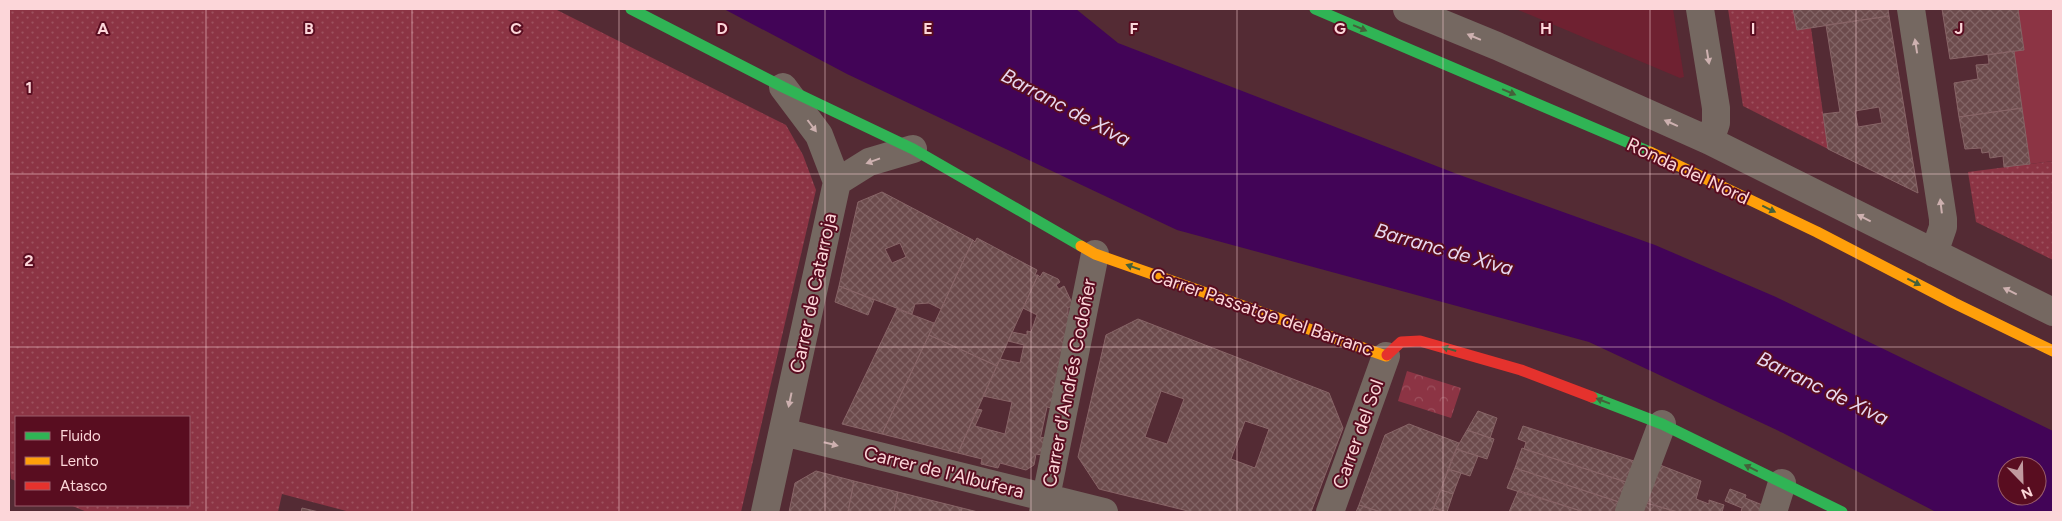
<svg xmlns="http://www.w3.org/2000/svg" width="2062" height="521" font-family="Figtree,sans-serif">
  <defs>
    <pattern id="grass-dots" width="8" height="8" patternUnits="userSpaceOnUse" patternTransform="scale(1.25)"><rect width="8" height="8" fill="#8c3444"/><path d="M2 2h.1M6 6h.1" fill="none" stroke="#9d515e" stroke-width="1.8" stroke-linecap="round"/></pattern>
    <pattern id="forest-crowns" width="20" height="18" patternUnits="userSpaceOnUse" patternTransform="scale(1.25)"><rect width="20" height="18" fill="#8c3444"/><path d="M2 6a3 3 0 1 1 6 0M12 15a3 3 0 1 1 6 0" fill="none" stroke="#9d515e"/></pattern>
    <pattern id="building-cross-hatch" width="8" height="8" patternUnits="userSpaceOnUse" patternTransform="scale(1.25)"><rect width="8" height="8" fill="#6c4b4c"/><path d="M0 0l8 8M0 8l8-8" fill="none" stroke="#826465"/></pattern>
  </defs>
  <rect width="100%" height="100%" fill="#542b34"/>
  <path fill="#6f2131" d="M 1516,9 L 1673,9 L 1684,77 L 1680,78 Z"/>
  <path fill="url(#grass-dots)" d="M 9,9 L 555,9 L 786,125 L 803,155 L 816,190 L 741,512 L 350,512 L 282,494 L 278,512 L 87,512 L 70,505 L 189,505 L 189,417 L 16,417 L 16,481 L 11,479 L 9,455 Z
    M 1728,9 L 1793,9 L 1797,30 L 1811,28 L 1828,149 L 1743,106 Z
    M 2053,161 L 2053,260 L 1976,222 L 1968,172 Z"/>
  <path fill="url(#forest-crowns)" d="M 1407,371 L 1461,388 L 1451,418 L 1398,401 Z"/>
  <path fill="#8c3444" d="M 2018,9 L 2053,9 L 2053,161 L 2030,164 L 2014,51 L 2024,49 Z"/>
  <path fill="#420457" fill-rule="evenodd" d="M 724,9 L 1076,9 L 1118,43 L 1457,174 L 1655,245 L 1776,297 L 2053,431 L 2053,512 L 1936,512 L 1783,433 L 1589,342 L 1177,230 L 847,74 ZM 2007,466 L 2037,466 L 2037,496 L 2007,496 Z"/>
  <path fill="url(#building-cross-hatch)" stroke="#886567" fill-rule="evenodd" d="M 1793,9 L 1888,9 L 1889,16 L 1797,30 Z
    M 1942,9 L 2018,9 L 2024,50 L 1950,59 Z
    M 1889,16 L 1901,89 L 1918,193 L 1828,149 L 1823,114 L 1840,112 L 1826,25 ZM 1879,107 L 1882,123 L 1858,127 L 1855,111 Z
    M 2014,51 L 2022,108 L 1959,117 L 1954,83 L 1978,79 L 1976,65 L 1989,64 L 1988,55 Z
    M 2022,108 L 2030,164 L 2004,167 L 2003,156 L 1990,158 L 1989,152 L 1982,153 L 1981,148 L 1965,149 L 1959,117 Z
    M 882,192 L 973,240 L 941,309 L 929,303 L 915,304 L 912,314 L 839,286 L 858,202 ZM 900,243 L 906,257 L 892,263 L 885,249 Z
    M 977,238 L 1037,270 L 1035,275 L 1038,275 L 997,366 L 929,335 L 973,240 L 975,242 Z
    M 1043,272 L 1058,279 L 1060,282 L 1056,285 L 1059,289 L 1064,286 L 1073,305 L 1068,308 L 1068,315 L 1073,316 L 1052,408 L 1047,407 L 1041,435 L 1040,437 L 1045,438 L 1042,455 L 1036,454 L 1034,465 L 1026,470 L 1000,463 L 998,468 L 981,464 L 982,459 L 958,453 L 977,409 L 982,410 L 975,426 L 1005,434 L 1012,402 L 983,396 L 1000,359 L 1020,363 L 1024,345 L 1008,341 L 1012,332 L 1027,335 L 1027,331 L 1031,332 L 1037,315 L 1023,308 L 1038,275 L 1040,277 Z
    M 839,286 L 874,300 L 868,315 L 835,302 Z
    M 897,309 L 934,323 L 929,335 L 882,434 L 842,424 Z
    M 1138,319 L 1329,393 L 1343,428 L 1311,512 L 1192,512 L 1099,489 L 1078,457 L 1106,335 ZM 1161,391 L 1184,399 L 1167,444 L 1145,437 ZM 1245,421 L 1269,429 L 1255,468 L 1231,459 Z
    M 929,335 L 997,366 L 958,453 L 882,434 Z
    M 1478,411 L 1497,418 L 1490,438 L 1467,430 Z
    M 1409,424 L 1459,443 L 1432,512 L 1381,512 L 1359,505 L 1385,435 Z
    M 1523,426 L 1634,461 L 1626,482 L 1524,449 L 1526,442 L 1518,439 Z
    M 1467,430 L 1494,439 L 1487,459 L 1456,449 Z
    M 1522,448 L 1626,482 L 1619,502 L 1515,468 Z
    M 1456,449 L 1478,456 L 1470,476 L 1448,469 Z
    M 1660,465 L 1701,481 L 1696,499 L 1709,504 L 1709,500 L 1724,505 L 1722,512 L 1678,512 L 1646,503 Z
    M 1515,468 L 1619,502 L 1615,512 L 1584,512 L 1507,488 Z
    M 1448,469 L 1461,473 L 1453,494 L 1441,490 Z
    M 816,471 L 854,481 L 848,512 L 789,512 L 795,483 Z
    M 854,481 L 898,492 L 894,512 L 848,512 Z
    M 1730,489 L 1746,495 L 1745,498 L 1765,506 L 1764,512 L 1741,512 L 1742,508 L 1725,501 Z
    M 1441,490 L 1453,494 L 1447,512 L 1434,508 Z
    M 1518,491 L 1520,491 L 1584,512 L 1509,512 Z
    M 898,492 L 962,508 L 961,512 L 894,512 Z
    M 1646,503 L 1678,512 L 1642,512 Z
    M 1359,505 L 1381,512 L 1356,512 Z
    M 302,508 L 319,512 L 301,512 Z
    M 962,508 L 978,512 L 961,512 Z
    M 1434,508 L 1447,512 L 1448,512 L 1432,512 Z"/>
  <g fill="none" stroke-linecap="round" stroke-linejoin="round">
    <path stroke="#756861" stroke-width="28" d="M 1407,9 L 1497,46 L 1710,141 L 2053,312
      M 1700,9 L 1716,108 L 1716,123 L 1710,141
      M 1911,9 L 1943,219 L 1943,227 L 1934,253
      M 837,182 L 869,162 L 913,149
      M 783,432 L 1104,512
      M 765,512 L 837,182 L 819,135 L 783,87
      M 1043,512 L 1095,254
      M 1330,512 L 1386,356
      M 1629,512 L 1662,424
      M 1773,512 L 1782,483"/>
    <path stroke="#30b455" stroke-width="11" d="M 631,9 L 783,87 L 913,149 L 1081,246
      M 1315,9 L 1650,152
      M 1592,397 L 1662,424 L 1842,512"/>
    <path stroke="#ff9f0a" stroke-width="11" d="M 1650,152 L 1817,232 L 1954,303 L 2053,351
      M 1081,246 L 1095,254 L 1386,356 L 1387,355"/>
    <path stroke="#e5322d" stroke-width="11" d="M 1387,355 L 1401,342 L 1420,341 L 1521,370 L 1592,397"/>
  </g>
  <defs><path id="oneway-solid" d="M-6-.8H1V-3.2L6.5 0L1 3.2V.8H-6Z" transform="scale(1.25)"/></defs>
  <g fill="#44603a">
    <use href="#oneway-solid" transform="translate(1360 28) rotate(23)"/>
    <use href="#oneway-solid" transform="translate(1509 92) rotate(23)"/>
    <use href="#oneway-solid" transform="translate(1769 209) rotate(26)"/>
    <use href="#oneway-solid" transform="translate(1133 267) rotate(-161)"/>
    <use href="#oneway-solid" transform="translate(1914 282) rotate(27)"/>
    <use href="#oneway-solid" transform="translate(1449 349) rotate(-164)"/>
    <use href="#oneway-solid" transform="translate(1603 401) rotate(-159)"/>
    <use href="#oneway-solid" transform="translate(1751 468) rotate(-154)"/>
  </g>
  <g fill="#cdb0af">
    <use href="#oneway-solid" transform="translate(1474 37) rotate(-157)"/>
    <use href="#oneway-solid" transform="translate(1916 46) rotate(-99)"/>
    <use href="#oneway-solid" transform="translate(1708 57) rotate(81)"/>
    <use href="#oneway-solid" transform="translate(1671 123) rotate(-156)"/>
    <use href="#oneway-solid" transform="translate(812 126) rotate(53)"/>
    <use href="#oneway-solid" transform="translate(873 161) rotate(160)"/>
    <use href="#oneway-solid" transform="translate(1941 206) rotate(-97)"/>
    <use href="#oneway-solid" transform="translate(1864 218) rotate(-153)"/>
    <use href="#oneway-solid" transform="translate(2010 291) rotate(-154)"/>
    <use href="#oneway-solid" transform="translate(790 400) rotate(102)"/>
    <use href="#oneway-solid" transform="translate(831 444) rotate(14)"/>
  </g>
  <path fill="none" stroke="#fcd6d9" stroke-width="1" stroke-opacity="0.55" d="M 206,9 L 206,512M 412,9 L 412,512M 619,9 L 619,512M 825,9 L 825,512M 1031,9 L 1031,512M 1237,9 L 1237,512M 1443,9 L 1443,512M 1650,9 L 1650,512M 1856,9 L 1856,512M 9,174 L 2053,174M 9,347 L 2053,347"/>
  <g text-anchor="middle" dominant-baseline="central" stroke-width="4" stroke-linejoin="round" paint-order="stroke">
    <g font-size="19" fill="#fcd6d9" stroke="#590d20">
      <text transform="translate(1688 171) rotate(25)">Ronda del Nord</text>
      <text transform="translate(813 293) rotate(-78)">Carrer de Catarroja</text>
      <text transform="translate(1262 312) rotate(19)">Carrer Passatge del Barranc</text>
      <text transform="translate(1069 383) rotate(-79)">Carrer d'Andrés Codoñer</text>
      <text transform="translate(1358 434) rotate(-70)">Carrer del Sol</text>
      <text transform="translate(944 472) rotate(14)">Carrer de l'Albufera</text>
    </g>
    <g font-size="20" font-style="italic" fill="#e8daf1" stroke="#590d20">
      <text transform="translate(1066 107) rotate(28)">Barranc de Xiva</text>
      <text transform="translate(1444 249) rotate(16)">Barranc de Xiva</text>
      <text transform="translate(1823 388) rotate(26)">Barranc de Xiva</text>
    </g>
  </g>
  <g font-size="16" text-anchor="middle" font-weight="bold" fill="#fcd6d9" stroke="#590d20" stroke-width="4" stroke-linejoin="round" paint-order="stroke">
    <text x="103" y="34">A</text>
    <text x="309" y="34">B</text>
    <text x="516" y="34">C</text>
    <text x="722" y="34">D</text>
    <text x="928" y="34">E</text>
    <text x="1134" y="34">F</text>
    <text x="1340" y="34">G</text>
    <text x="1546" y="34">H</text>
    <text x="1753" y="34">I</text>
    <text x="1959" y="34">J</text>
    <text x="29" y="93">1</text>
    <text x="29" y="266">2</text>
  </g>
  <rect width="2062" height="521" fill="none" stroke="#fcd6d9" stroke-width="20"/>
  <rect x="15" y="416" width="175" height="90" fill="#590d20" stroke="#9a5d6a"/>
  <rect x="25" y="432" width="25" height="8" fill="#30b455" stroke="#9a5d6a"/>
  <text x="60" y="441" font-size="15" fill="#fcd6d9">Fluido</text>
  <rect x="25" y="457" width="25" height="8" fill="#ff9f0a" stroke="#9a5d6a"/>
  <text x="60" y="466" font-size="15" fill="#fcd6d9">Lento</text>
  <rect x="25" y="482" width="25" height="8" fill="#e5322d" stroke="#9a5d6a"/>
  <text x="60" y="491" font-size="15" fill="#fcd6d9">Atasco</text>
  <g transform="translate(2022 481) rotate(157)"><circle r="24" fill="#590d20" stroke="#9a5d6a"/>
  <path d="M0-4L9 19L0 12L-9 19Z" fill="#c19a9f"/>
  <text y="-8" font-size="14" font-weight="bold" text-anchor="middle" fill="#fcd6d9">N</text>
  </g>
</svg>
